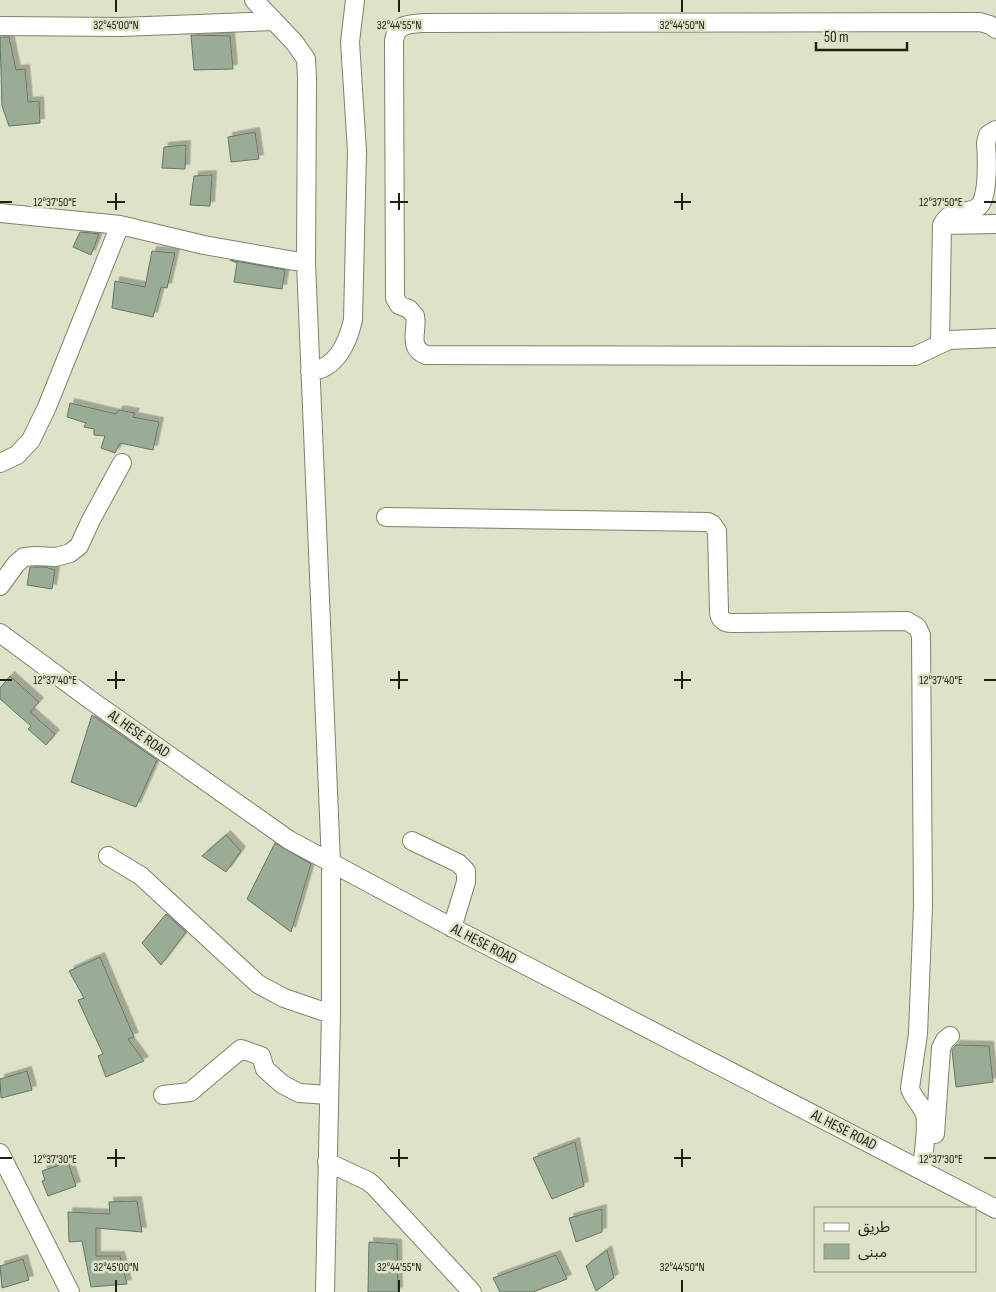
<svg xmlns="http://www.w3.org/2000/svg" width="996" height="1292" font-family="'Sofia Sans Condensed','Noto Sans Arabic',sans-serif">
  <defs>
    <filter id="shadow"><feDropShadow dx="4.5" dy="-4.5" stdDeviation="0" flood-color="#0004"/></filter>
  </defs>
  <rect width="100%" height="100%" fill="#dee3c7"/>
  <path fill="#9aac96" stroke="#657662" filter="url(#shadow)" d="M 191,35 L 230,36 L 233,69 L 194,70 Z
    M 0,37 L 9,37 L 16,70 L 25,69 L 28,102 L 39,101 L 40,123 L 9,126 L 2,106 Z
    M 255,132 L 259,159 L 231,162 L 228,137 Z
    M 186,145 L 185,169 L 162,168 L 164,147 Z
    M 212,175 L 210,206 L 190,205 L 194,176 Z
    M 80,232 L 99,234 L 91,255 L 73,247 Z
    M 152,251 L 175,253 L 167,288 L 161,287 L 153,317 L 112,308 L 115,281 L 145,287 Z
    M 230,260 L 285,270 L 282,289 L 234,282 L 237,263 Z
    M 70,403 L 116,414 L 119,410 L 135,413 L 133,417 L 159,422 L 153,450 L 120,443 L 115,453 L 101,448 L 105,436 L 94,435 L 94,429 L 84,427 L 86,423 L 67,417 Z
    M 30,567 L 45,567 L 55,570 L 52,589 L 27,585 Z
    M 10,676 L 39,702 L 30,712 L 55,734 L 46,745 L 28,729 L 31,726 L 0,699 L 0,688 Z
    M 92,715 L 157,760 L 136,807 L 71,782 Z
    M 226,835 L 241,851 L 226,872 L 202,856 Z
    M 275,843 L 311,864 L 291,932 L 247,899 Z
    M 166,914 L 186,932 L 161,965 L 142,943 Z
    M 100,957 L 134,1037 L 128,1039 L 144,1061 L 106,1077 L 98,1056 L 103,1054 L 78,1000 L 84,998 L 69,971 Z
    M 956,1045 L 989,1046 L 993,1082 L 956,1087 L 952,1050 Z
    M 27,1071 L 32,1090 L 1,1098 L 0,1079 Z
    M 575,1142 L 584,1186 L 552,1199 L 533,1158 Z
    M 68,1162 L 76,1186 L 48,1196 L 42,1181 L 45,1180 L 42,1171 Z
    M 137,1201 L 142,1232 L 96,1228 L 96,1256 L 120,1256 L 127,1284 L 91,1287 L 82,1241 L 69,1242 L 68,1212 L 110,1214 L 109,1202 Z
    M 602,1209 L 602,1232 L 576,1242 L 569,1218 Z
    M 369,1242 L 397,1244 L 398,1292 L 368,1292 Z
    M 607,1250 L 614,1278 L 596,1291 L 586,1266 Z
    M 556,1255 L 567,1279 L 533,1292 L 500,1292 L 493,1278 Z
    M 23,1259 L 29,1280 L 2,1288 L 0,1266 Z"/>
  <g fill="none" stroke-linecap="round" stroke-linejoin="round">
    <g stroke="#7e836a" stroke-width="20">
      <path id="minor" d="M 254,0 L 294,42 L 306,59 L 307,78 L 306,263 L 331,863 L 331,1014 L 325,1292
        M 0,26 L 121,27 L 274,21
        M 996,29 L 990,25 L 980,22 L 423,23 C 409,24 396,24 394,41 L 395,298 L 399,305 L 409,309 L 415,316 C 418,331 407,348 426,355 L 915,356 L 949,340 L 996,338
        M 0,213 L 120,225 L 204,245 L 306,263
        M 942,225 L 996,224
        M 940,343 L 942,225 C 952,206 966,216 978,207 C 989,199 987,156 986,143 L 988,135 L 996,130
        M 310,371 C 336,370 348,342 353,320 L 357,151 L 350,42 L 355,0
        M 0,463 L 17,455 L 31,440 L 47,407 L 120,225
        M 386,517 L 708,522 L 712,524 L 717,531 L 719,611 C 719,619 724,623 732,623 L 907,621 L 917,627 L 921,635 L 923,906 L 918,1034 L 910,1088 C 912,1098 922,1104 925,1115 C 928,1126 923,1156 922,1170
        M 0,586 L 16,564 L 24,557 L 36,556 L 56,557 L 70,553 L 79,546 L 91,520 L 122,463
        M 0,633 L 92,701 L 289,840 L 438,920 L 996,1209
        M 412,841 L 458,863 L 466,871 L 466,882 L 452,928
        M 108,856 L 141,876 L 258,984 L 284,998 L 331,1014
        M 163,1095 L 190,1092 L 241,1049 L 261,1056 L 265,1069 L 282,1084 L 299,1093 L 329,1095
        M 935,1134 L 941,1048 L 945,1040 L 950,1036
        M 0,1153 L 70,1292
        M 327,1162 L 368,1181 L 374,1186 L 472,1292"/>
    </g>
    <use href="#minor" stroke="#fff" stroke-width="18"/>
  </g>
  <path fill="none" stroke="#1e2016" stroke-width="2" d="M 116,0 L 116,12M 399,0 L 399,12M 682,0 L 682,12M 116,193 L 116,210M 399,193 L 399,210M 682,193 L 682,210M 0,202 L 12,202M 107,202 L 125,202M 390,202 L 408,202M 674,202 L 691,202M 984,202 L 996,202M 116,671 L 116,689M 399,671 L 399,689M 682,671 L 682,689M 0,680 L 12,680M 107,680 L 125,680M 390,680 L 408,680M 674,680 L 691,680M 984,680 L 996,680M 116,1149 L 116,1167M 399,1149 L 399,1167M 682,1149 L 682,1167M 0,1158 L 12,1158M 107,1158 L 125,1158M 390,1158 L 408,1158M 674,1158 L 691,1158M 984,1158 L 996,1158M 116,1280 L 116,1292M 399,1280 L 399,1292M 682,1280 L 682,1292"/>
  <g text-anchor="middle" dominant-baseline="central" stroke-width="5" stroke-linejoin="round" paint-order="stroke">
    <g font-size="15" fill="#1e2016" stroke="#dee3c7">
      <text transform="translate(139 734) rotate(35)">AL HESE ROAD</text>
      <text transform="translate(484 944) rotate(27)">AL HESE ROAD</text>
      <text transform="translate(844 1130) rotate(27)">AL HESE ROAD</text>
    </g>
  </g>
  <g font-size="12" text-anchor="middle" fill="#1e2016" stroke="#dee3c7" stroke-width="5" stroke-linejoin="round" paint-order="stroke">
    <text x="116" y="29">32°45'00"N</text>
    <text x="399" y="29">32°44'55"N</text>
    <text x="682" y="29">32°44'50"N</text>
    <text x="941" y="206">12°37'50"E</text>
    <text x="55" y="206">12°37'50"E</text>
    <text x="941" y="684">12°37'40"E</text>
    <text x="55" y="684">12°37'40"E</text>
    <text x="941" y="1163">12°37'30"E</text>
    <text x="55" y="1163">12°37'30"E</text>
    <text x="116" y="1271">32°45'00"N</text>
    <text x="399" y="1271">32°44'55"N</text>
    <text x="682" y="1271">32°44'50"N</text>
  </g>
  <rect x="814" y="1207" width="162" height="65" fill="#dee3c7" stroke="#919580"/>
  <rect x="824" y="1223" width="25" height="8" fill="#ffffff" stroke="#919580"/>
  <text x="858" y="1232" font-size="15" fill="#1e2016">طريق</text>
  <rect x="824" y="1244" width="25" height="15" fill="#9aac96" stroke="#919580"/>
  <text x="858" y="1257" font-size="15" fill="#1e2016">مبنى</text>
  <path d="M816 42v8h91v-8" fill="none" stroke="#1e2016" stroke-width="2.5"/>
  <text x="824" y="42" font-size="15" fill="#1e2016" stroke="#dee3c7" stroke-width="4" paint-order="stroke">50 m</text>
</svg>
